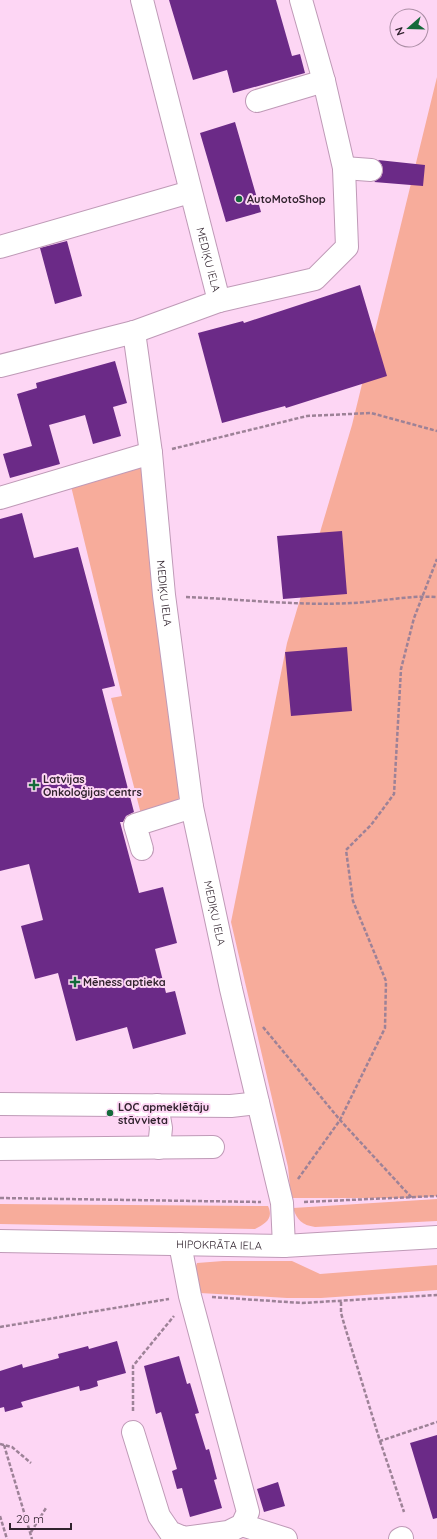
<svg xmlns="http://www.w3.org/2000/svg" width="437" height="1539" font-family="Quicksand,sans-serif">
  <rect width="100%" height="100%" fill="#fdd6f4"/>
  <path fill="#f7ac9b" d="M 437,77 L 437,1196 L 412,1198 L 291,1198 L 288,1167 L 231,922 L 287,643 L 352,425 Z
    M 129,464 L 144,470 L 181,796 L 173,804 L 141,814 L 111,698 L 122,696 L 70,482 Z
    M 437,1199 L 437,1221 L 315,1227 C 302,1225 297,1220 293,1208 Z
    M 0,1204 L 268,1206 C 274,1219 265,1224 255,1229 L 0,1224 Z
    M 223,1261 L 292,1261 L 320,1274 L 437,1265 L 437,1290 L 321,1298 L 287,1298 L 200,1293 L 194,1272 L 197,1263 Z"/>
  <path fill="#6b2a87" d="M 169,0 L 276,0 L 292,56 L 300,54 L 305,73 L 233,93 L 227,70 L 193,80 Z
    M 235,122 L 261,212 L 226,222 L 200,133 Z
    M 378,160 L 425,165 L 423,186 L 374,182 L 381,177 L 383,171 L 382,165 Z
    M 67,241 L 82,296 L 55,304 L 40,248 Z
    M 360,285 L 387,376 L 286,408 L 285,406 L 222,423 L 198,333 L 243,321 L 244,323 Z
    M 115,361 L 127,403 L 113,407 L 121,436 L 93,444 L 85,415 L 49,425 L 60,464 L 10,478 L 3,454 L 32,446 L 17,394 L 37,388 L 36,383 Z
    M 22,513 L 34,558 L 78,547 L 115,686 L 102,689 L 134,812 L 126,816 L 123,822 L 120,822 L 139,893 L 163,887 L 177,943 L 155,949 L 166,993 L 175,991 L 186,1034 L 133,1049 L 127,1027 L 76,1041 L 58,973 L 35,979 L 21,926 L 43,920 L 29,864 L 0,871 L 0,519 Z
    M 342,531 L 347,594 L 283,599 L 277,536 Z
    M 347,647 L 352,711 L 291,716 L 285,652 Z
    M 117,1341 L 126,1373 L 97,1381 L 98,1386 L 89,1389 L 80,1391 L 79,1386 L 21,1402 L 23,1407 L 5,1412 L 4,1407 L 0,1408 L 0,1371 L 22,1364 L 23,1368 L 59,1358 L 58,1354 L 88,1346 L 89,1349 Z
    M 179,1356 L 187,1384 L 190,1383 L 199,1413 L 195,1414 L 206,1450 L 209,1449 L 217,1479 L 214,1480 L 222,1508 L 190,1517 L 182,1488 L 177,1489 L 172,1471 L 177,1469 L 161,1412 L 156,1414 L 144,1366 Z
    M 437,1435 L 437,1518 L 433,1519 L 410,1443 Z
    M 278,1482 L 285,1506 L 264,1512 L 257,1489 Z"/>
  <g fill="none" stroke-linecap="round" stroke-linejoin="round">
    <g stroke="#bf9ab7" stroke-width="24">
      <g id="minor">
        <path id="s1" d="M 142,0 L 219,301"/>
        <path d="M 257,101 L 324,81"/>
        <path d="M 344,168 L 371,170"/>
        <path d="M 0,247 L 190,192"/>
        <path id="s2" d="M 134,332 L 151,453 L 164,595 L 192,807 L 231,989 L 282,1203 L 284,1246"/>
        <path d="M 0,366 L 134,332 L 219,301 L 315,279 L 347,247 L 344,168 L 324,81 L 301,0"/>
        <path d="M 0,498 L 151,453"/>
        <path d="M 142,849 L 135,825 L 192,807"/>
        <path d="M 0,1104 L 231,1106 L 258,1103"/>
        <path d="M 157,1105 L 161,1128 L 159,1148"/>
        <path d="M 0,1149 L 213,1147"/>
        <path id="s3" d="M 0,1241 L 284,1246 L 437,1237"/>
        <path d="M 133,1432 L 159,1516 L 170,1532 L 184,1538 L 228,1532 L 242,1525 L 248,1512 L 190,1296 L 180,1244"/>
        <path d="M 242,1525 L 286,1539"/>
        <path d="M 400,1539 L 402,1538"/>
      </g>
    </g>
    <path stroke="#9d8297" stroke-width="2.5" stroke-dasharray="4 2" stroke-linecap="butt" d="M 172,449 L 307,416 L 371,413 L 437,431
      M 186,597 C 241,599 297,606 351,603 C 380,602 408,595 437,597
      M 263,1027 L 340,1120 L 412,1198
      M 298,1179 L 340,1120 L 385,1028 L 386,981 L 353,901 L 346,850 L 371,825 L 394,794 L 401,669 L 414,618 L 437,559
      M 0,1198 L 261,1202
      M 304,1202 L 437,1196
      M 212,1297 L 302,1303 L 437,1295
      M 341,1302 L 341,1313 L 345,1327 L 380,1441 L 437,1422
      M 0,1327 L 169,1299
      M 133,1411 L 133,1366 L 174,1316
      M 380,1441 L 404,1512
      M 0,1444 L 12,1447 L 31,1463
      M 4,1445 L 32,1539
      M 0,1516 L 7,1539
      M 31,1532 L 46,1508"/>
    <use href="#minor" stroke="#fff" stroke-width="22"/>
  </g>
  <g fill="#146a3b" stroke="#fdd6f4" stroke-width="1.5">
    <circle cx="239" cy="199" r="4"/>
    <path d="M32 779h4v4h4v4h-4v4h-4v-4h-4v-4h4z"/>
    <path d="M73 976h4v4h4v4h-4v4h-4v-4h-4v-4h4z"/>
    <circle cx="110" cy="1113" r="4"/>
  </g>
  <g text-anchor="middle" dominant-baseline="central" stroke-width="4" stroke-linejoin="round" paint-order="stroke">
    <g font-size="11" font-weight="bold" fill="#31232e" stroke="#fdd6f4" text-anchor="start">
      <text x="247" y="199">AutoMotoShop</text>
      <text x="43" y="779">Latvijas<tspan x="43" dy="13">Onkoloģijas centrs</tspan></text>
      <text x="83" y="982">Mēness aptieka</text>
      <text x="118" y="1107">LOC apmeklētāju<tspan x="118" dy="13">stāvvieta</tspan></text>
    </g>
    <g font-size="11" fill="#31232e" stroke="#fdd6f4">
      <text stroke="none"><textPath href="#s1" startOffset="268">MEDIĶU IELA</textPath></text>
      <text stroke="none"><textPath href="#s2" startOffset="263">MEDIĶU IELA</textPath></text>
      <text stroke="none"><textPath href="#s2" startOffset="587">MEDIĶU IELA</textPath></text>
      <text stroke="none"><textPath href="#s3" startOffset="219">HIPOKRĀTA IELA</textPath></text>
    </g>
  </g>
  <g transform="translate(409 28) rotate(250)"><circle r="19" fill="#fdd6f4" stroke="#ab8ea5"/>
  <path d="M0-3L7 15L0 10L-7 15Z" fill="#146a3b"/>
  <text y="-6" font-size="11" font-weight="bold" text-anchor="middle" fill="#31232e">N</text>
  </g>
  <path d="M10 1523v6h61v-6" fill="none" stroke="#31232e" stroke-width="2"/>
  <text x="16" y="1523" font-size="12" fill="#31232e" stroke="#fdd6f4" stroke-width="3" paint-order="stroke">20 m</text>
</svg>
